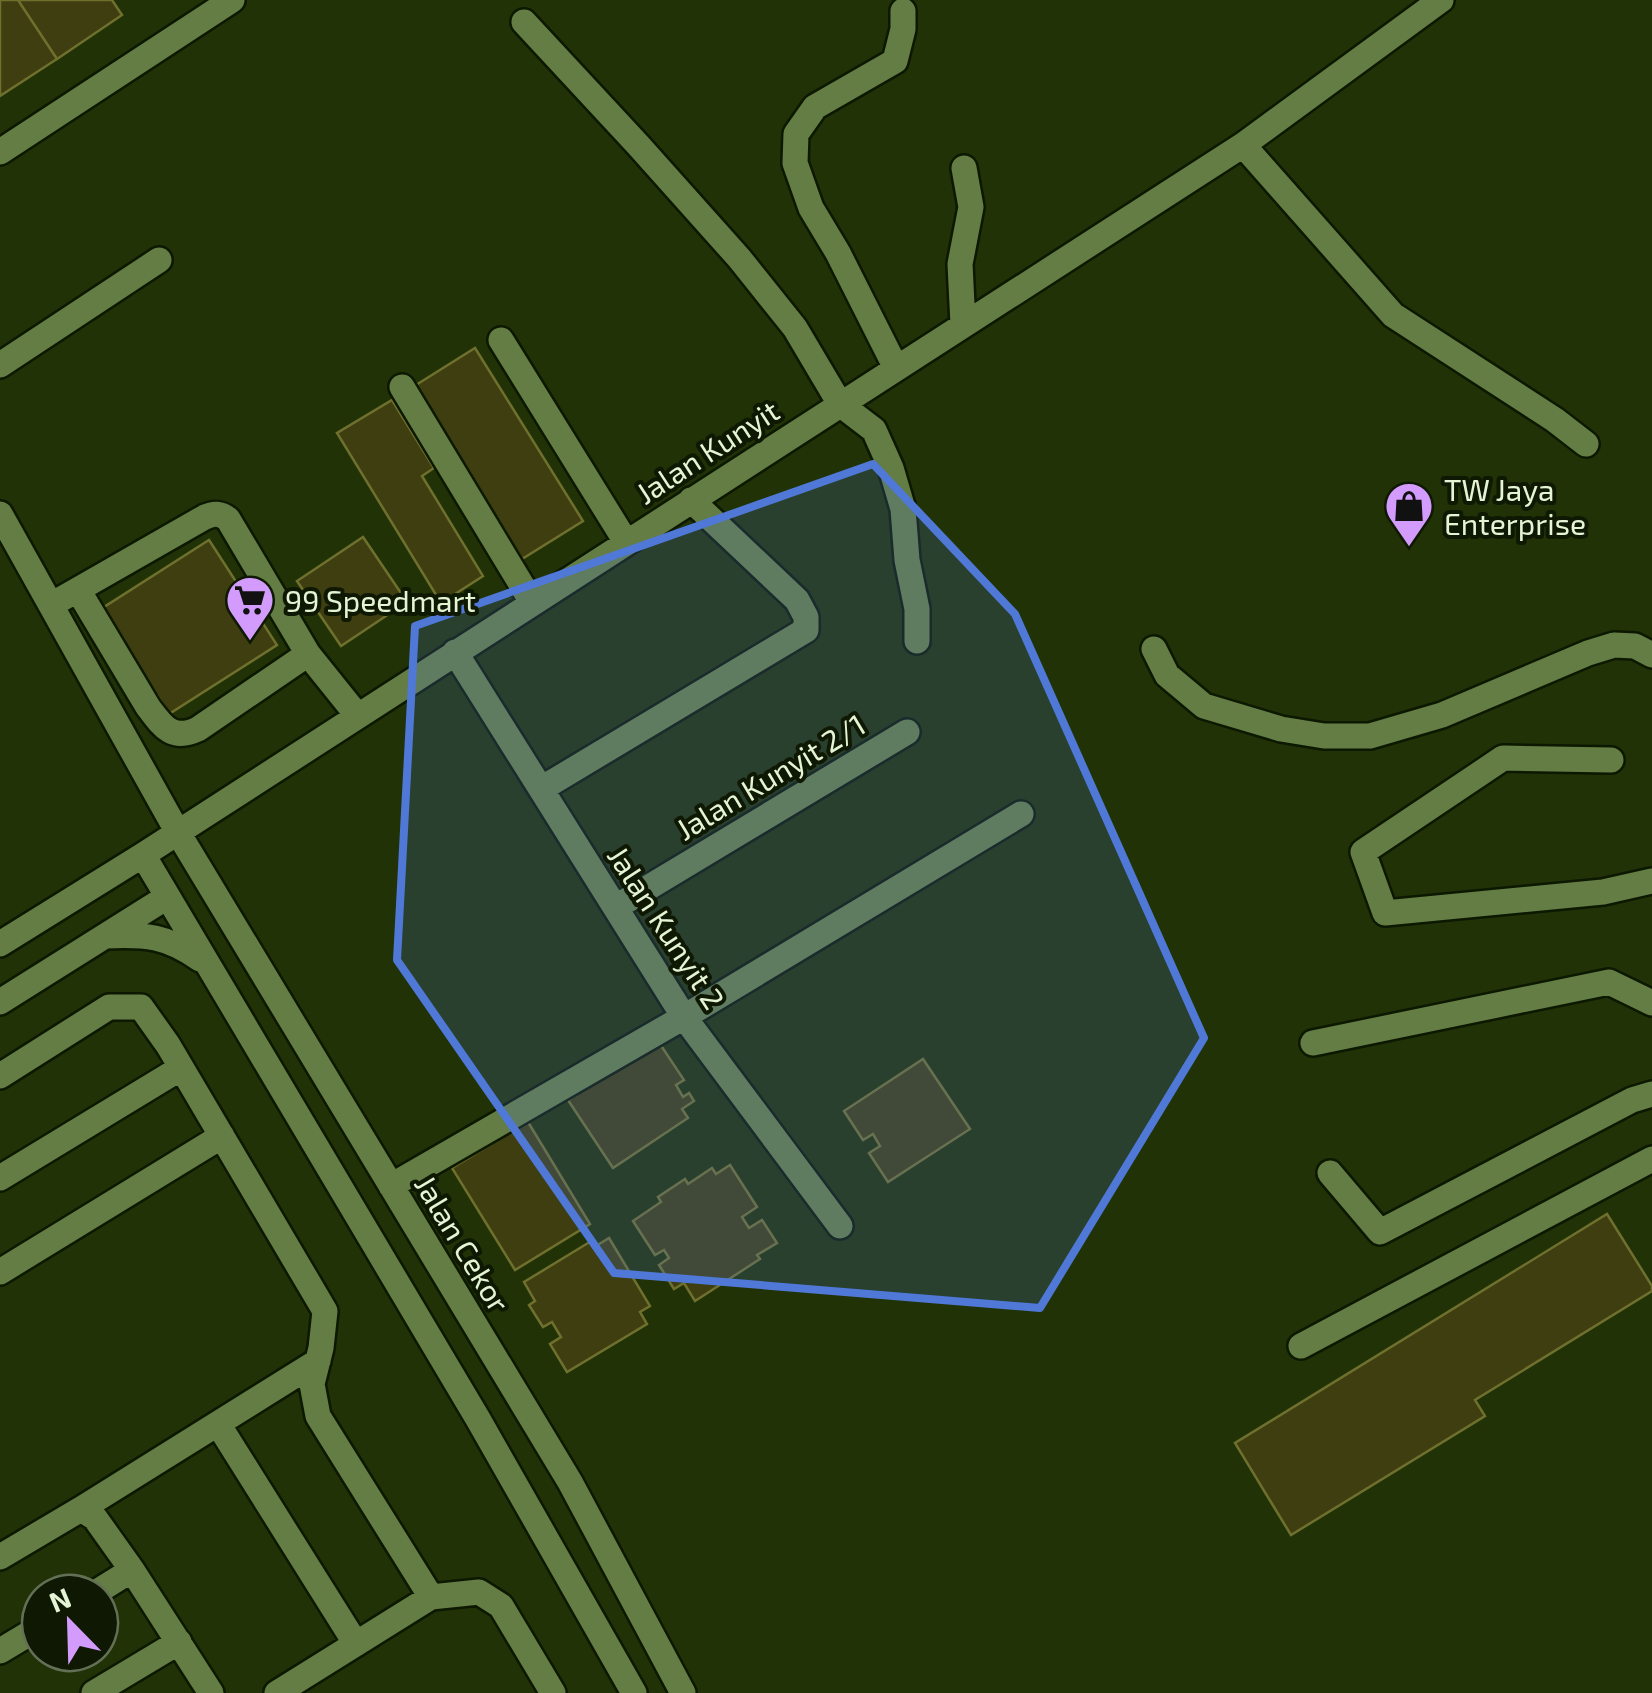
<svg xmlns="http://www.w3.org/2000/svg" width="1652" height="1693" font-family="'Exo 2',sans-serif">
  <rect width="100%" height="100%" fill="#203206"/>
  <path fill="#3e3e11" stroke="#6f702e" stroke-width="2.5" d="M 0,0 L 18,0 L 57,59 L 0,96 Z
    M 18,0 L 112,0 L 122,15 L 57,59 Z
    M 475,348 L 583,521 L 522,559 L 436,423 L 408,390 Z
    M 392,400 L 434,468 L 422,476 L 483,576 L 441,603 L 337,433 Z
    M 363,537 L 407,602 L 341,646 L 297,581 Z
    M 209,540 L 277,645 L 169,714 L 101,609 Z
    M 658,1041 L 684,1080 L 676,1085 L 683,1097 L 689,1093 L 694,1101 L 682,1109 L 688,1118 L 613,1168 L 568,1100 Z
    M 923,1059 L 970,1129 L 888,1182 L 869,1153 L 880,1146 L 873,1134 L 863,1140 L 844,1111 Z
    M 528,1122 L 590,1224 L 515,1270 L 452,1168 Z
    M 730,1165 L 757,1207 L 742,1217 L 749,1228 L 762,1220 L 777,1243 L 757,1255 L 760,1259 L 695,1301 L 684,1283 L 674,1289 L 659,1265 L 669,1258 L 664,1250 L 655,1255 L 633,1221 L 661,1202 L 658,1197 L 685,1179 L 688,1184 L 712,1168 L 716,1174 Z
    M 1607,1214 L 1652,1286 L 1652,1291 L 1475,1400 L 1485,1416 L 1291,1535 L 1235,1443 Z
    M 609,1238 L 650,1306 L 640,1312 L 647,1324 L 567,1372 L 550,1344 L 561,1337 L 552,1322 L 543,1327 L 529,1305 L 535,1301 L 524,1282 L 593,1240 L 596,1246 Z"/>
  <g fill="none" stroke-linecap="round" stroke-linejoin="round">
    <g stroke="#0c1800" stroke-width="30">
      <path id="minor" d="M 524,22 L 639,146 L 739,258 L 795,328 L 840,404 L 874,430 L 891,468 L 903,509 L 907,560 L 917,609 L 917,641
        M 1243,145 L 1393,315 L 1555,420 L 1586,444
        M 0,152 L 232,0
        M 963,325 L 960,264 L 971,207 L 964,168
        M 501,340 L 626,542
        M 0,365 L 159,260
        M 896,368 L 838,253 L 811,208 L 795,163 L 796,134 L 815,107 L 895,61 L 903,29 L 903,11
        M 402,387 L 532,602
        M 0,514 L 177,831 L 570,1482 L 683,1693
        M 78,590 L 148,707 C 163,727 172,741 198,729 L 308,654
        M 51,605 L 205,517 C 214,513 220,513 228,519 L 308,654 L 357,715
        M 1154,649 L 1167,675 L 1204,706 L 1281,729 L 1324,736 L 1370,736 L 1442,715 L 1588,653 L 1614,645 L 1635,646 L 1652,655
        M 455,652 L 684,1017 L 840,1226
        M 1611,760 L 1503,758 L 1363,852 L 1385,913 L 1603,892 L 1652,881
        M 541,789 L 806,630 L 806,617 L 797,600 L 691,500
        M 143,855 L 478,1419 L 634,1693
        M 616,907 L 907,732
        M 106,936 C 146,934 167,936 200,959
        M 0,944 L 143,855 L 1243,145 L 1441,0
        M 0,1002 L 167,897
        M 1313,1043 L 1609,982 L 1652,1003
        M 0,1076 L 109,1007 L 141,1007 L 168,1045 L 325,1311 L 321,1348 L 312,1384 L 318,1416 L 431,1597
        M 1330,1173 L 1380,1232 L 1632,1100 L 1652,1094
        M 0,1178 L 181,1068
        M 391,1186 L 684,1017 L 1021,814
        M 0,1272 L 222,1136
        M 1301,1346 L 1652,1159
        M 218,1424 L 356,1644
        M 81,1509 L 318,1361
        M 0,1557 L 81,1509 L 95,1518 L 132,1570 L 211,1693
        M 95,1593 L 132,1570
        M 0,1651 L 40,1627
        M 94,1693 L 179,1642
        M 277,1693 L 431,1597 L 479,1592 L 501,1606 L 553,1693"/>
    </g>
    <use href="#minor" stroke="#637d44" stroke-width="25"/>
  </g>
  <path fill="#4f78d7" fill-opacity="0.2" stroke="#4f78d7" stroke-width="8" stroke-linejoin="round" d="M 873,464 L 1015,614 L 1204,1038 L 1040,1308 L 614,1273 L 397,960 L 415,626 Z"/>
  <defs>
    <g id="shop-pin" transform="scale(2.5)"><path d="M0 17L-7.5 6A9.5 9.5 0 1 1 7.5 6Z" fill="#d39cfc" stroke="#0e1802"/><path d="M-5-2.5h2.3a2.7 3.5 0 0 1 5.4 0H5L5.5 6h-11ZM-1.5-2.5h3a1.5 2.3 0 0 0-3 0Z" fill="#111"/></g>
    <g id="supermarket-pin" transform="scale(2.5)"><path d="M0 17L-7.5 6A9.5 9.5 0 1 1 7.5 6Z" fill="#d39cfc" stroke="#0e1802"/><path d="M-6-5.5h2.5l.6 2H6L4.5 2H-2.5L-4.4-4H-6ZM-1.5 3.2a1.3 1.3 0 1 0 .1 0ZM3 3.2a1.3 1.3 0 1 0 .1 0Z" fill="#111"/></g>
  </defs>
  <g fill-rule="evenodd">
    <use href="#shop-pin" x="1409" y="506"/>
    <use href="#supermarket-pin" x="250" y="600"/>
  </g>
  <g text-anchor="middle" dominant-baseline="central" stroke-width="8" stroke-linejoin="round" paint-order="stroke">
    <g font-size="30" fill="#e4f4d5" stroke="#0e1802">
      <text transform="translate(707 451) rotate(-33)">Jalan Kunyit</text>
      <text transform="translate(770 776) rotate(-31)">Jalan Kunyit 2/1</text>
      <text transform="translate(667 927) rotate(57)">Jalan Kunyit 2</text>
      <text transform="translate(463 1243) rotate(59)">Jalan Cekor</text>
    </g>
    <g font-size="30" fill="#e4f4d5" stroke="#0e1802" text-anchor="start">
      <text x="1444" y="489">TW Jaya<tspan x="1444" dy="34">Enterprise</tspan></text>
      <text x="285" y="600">99 Speedmart</text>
    </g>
  </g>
  <g transform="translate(70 1623) rotate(337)"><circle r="48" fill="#0e1802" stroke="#647056" stroke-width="2.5"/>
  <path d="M0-8L18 38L0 25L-18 38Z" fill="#d39cfc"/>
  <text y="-15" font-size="28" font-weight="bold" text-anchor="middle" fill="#e4f4d5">N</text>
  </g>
</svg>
